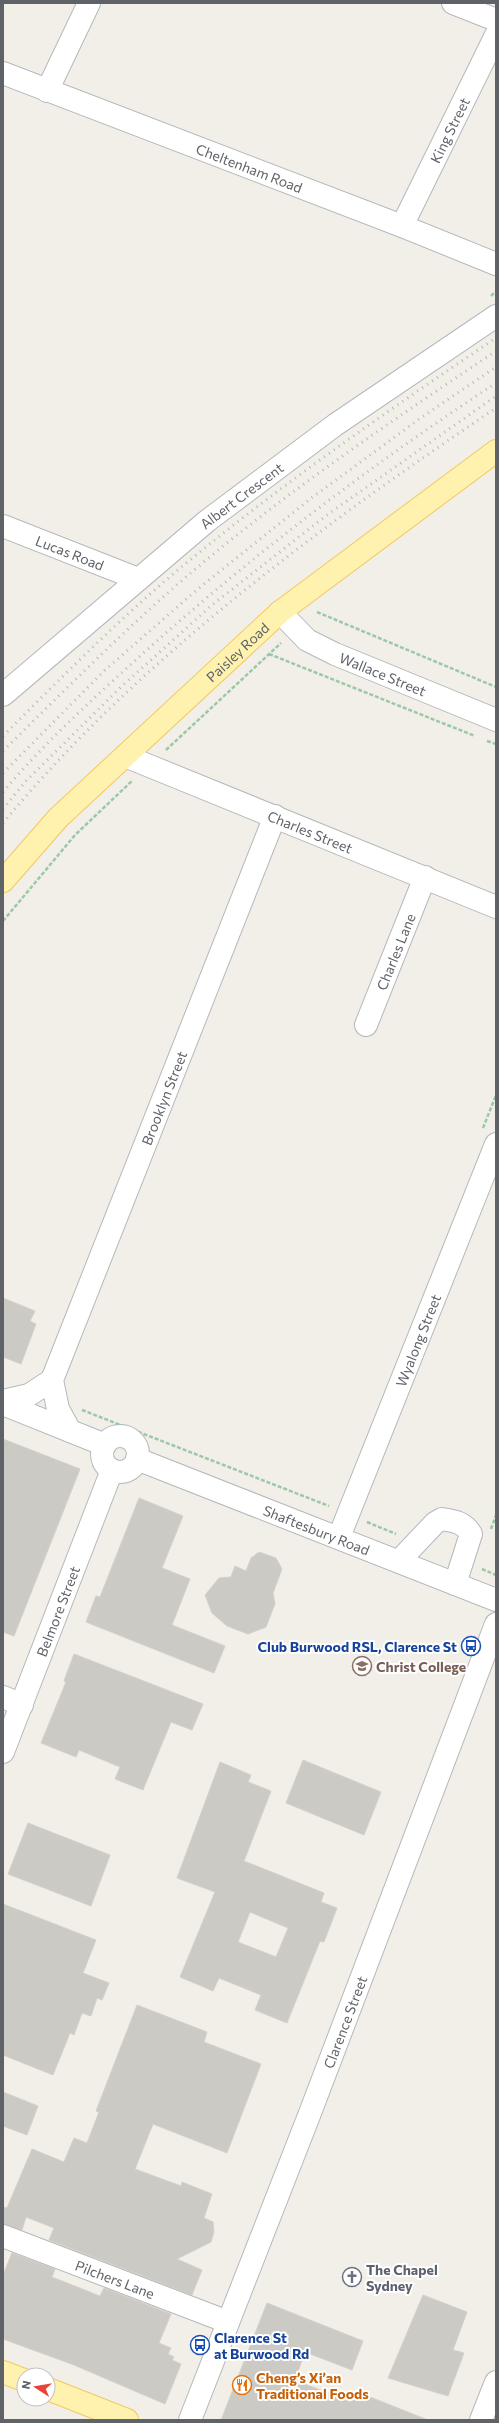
<svg xmlns="http://www.w3.org/2000/svg" width="499" height="2423" font-family="Commissioner,sans-serif">
  <rect width="100%" height="100%" fill="#f1efe8"/>
  <path fill="#cccac5" stroke="#d6d1c6" fill-rule="evenodd" d="M 3,1298 L 35,1311 L 30,1321 L 36,1324 L 21,1364 L 3,1357 Z
    M 3,1439 L 80,1469 L 14,1636 L 3,1632 Z
    M 139,1498 L 183,1516 L 162,1568 L 190,1579 L 172,1625 L 225,1646 L 214,1673 L 86,1622 L 96,1596 L 100,1597 Z
    M 259,1552 L 276,1558 L 282,1569 L 273,1593 L 275,1604 L 266,1627 L 248,1634 L 227,1626 L 212,1613 L 205,1595 L 219,1578 L 231,1577 L 235,1566 L 246,1571 L 251,1558 Z
    M 74,1654 L 203,1704 L 192,1730 L 171,1722 L 143,1790 L 115,1779 L 120,1767 L 79,1750 L 76,1757 L 41,1743 L 66,1682 L 64,1681 Z
    M 303,1760 L 381,1792 L 364,1835 L 286,1803 Z
    M 220,1762 L 251,1775 L 248,1782 L 271,1791 L 244,1861 L 324,1893 L 321,1902 L 337,1908 L 324,1942 L 320,1941 L 287,2023 L 255,2010 L 261,1995 L 219,1978 L 213,1991 L 180,1977 L 215,1892 L 177,1878 ZM 250,1912 L 288,1928 L 276,1957 L 238,1942 Z
    M 28,1823 L 110,1855 L 91,1906 L 8,1874 Z
    M 3,1904 L 96,1940 L 83,1973 L 109,1983 L 102,2000 L 97,1998 L 91,2016 L 82,2013 L 74,2035 L 70,2033 L 53,2075 L 3,2055 Z
    M 137,2005 L 207,2032 L 204,2042 L 261,2064 L 227,2153 L 153,2124 L 135,2169 L 181,2186 L 182,2182 L 212,2194 L 204,2218 L 213,2222 L 214,2232 L 211,2242 L 177,2259 L 202,2270 L 192,2295 L 49,2240 L 54,2228 L 26,2217 L 22,2230 L 3,2224 L 3,2207 L 7,2208 L 32,2149 L 64,2162 L 74,2138 L 87,2143 L 99,2112 L 96,2111 Z
    M 3,2092 L 38,2106 L 27,2135 L 3,2126 Z
    M 12,2253 L 55,2269 L 52,2277 L 100,2296 L 104,2288 L 171,2314 L 159,2343 L 171,2348 L 168,2354 L 174,2357 L 172,2360 L 181,2364 L 165,2404 L 74,2365 L 3,2339 L 3,2275 Z
    M 423,2295 L 467,2312 L 453,2350 L 464,2353 L 448,2396 L 388,2378 Z
    M 267,2303 L 363,2341 L 352,2370 L 305,2352 L 295,2380 L 351,2402 L 355,2391 L 428,2420 L 221,2420 Z"/>
  <g fill="none" stroke-linecap="round" stroke-linejoin="round">
    <g stroke="#b5b8bc" stroke-width="24">
      <g id="minor">
        <path d="M 453,3 L 496,20"/>
        <path id="s1" d="M 3,73 L 402,226 L 496,264"/>
        <path d="M 47,91 L 89,3"/>
        <path id="s2" d="M 402,226 L 496,35"/>
        <path id="s3" d="M 3,526 L 138,579"/>
        <path id="s4" d="M 280,612 L 307,640 L 335,654 L 496,720"/>
        <path id="s5" d="M 3,695 L 207,521 L 335,425 L 496,316"/>
        <path id="s6" d="M 125,756 L 496,907"/>
        <path id="s7" d="M 366,1025 L 425,877"/>
        <path d="M 3,1401 L 29,1395 L 52,1380"/>
        <path d="M 3,1404 L 105,1445"/>
        <path id="s8" d="M 70,1431 L 58,1409 L 52,1380 L 275,816"/>
        <circle cx="120" cy="1454" r="18"/>
        <path id="s9" d="M 137,1459 L 496,1600"/>
        <path id="s10" d="M 339,1537 L 496,1144"/>
        <path d="M 399,1561 L 435,1523 L 442,1519 C 454,1521 464,1522 471,1534 L 455,1584"/>
        <path d="M 3,1697 L 22,1705"/>
        <path id="s11" d="M 3,1752 L 112,1470"/>
        <path id="s12" d="M 3,2236 L 228,2322"/>
        <path id="s13" d="M 190,2420 L 310,2113 L 496,1624"/>
        <path d="M 481,2420 L 496,2382"/>
      </g>
    </g>
    <g stroke="#f2c960" stroke-width="24">
      <g id="major">
        <path id="s14" d="M 3,881 L 58,818 L 280,612 L 496,451"/>
        <path d="M 3,2372 L 24,2380"/>
        <path d="M 48,2389 L 127,2420"/>
      </g>
    </g>
    <path stroke="#9cc7a9" stroke-width="2.5" stroke-dasharray="4 2" stroke-linecap="butt" d="M 491,296 L 496,291
      M 317,612 L 496,687
      M 269,654 L 475,736
      M 487,741 L 496,744
      M 166,750 L 281,643
      M 3,921 L 75,835 L 133,780
      M 483,1128 L 496,1095
      M 82,1410 L 329,1506
      M 367,1522 L 396,1534
      M 491,1529 L 496,1515
      M 482,1569 L 496,1575"/>
    <use href="#minor" stroke="#fff" stroke-width="22"/>
    <use href="#major" stroke="#fff2af" stroke-width="22"/>
    <path stroke="#b6b7b8" stroke-width="3" stroke-dasharray="1 5" stroke-linecap="butt" d="M 3,736 C 60,679 117,621 179,569 C 279,486 387,411 496,338
      M 3,751 C 63,692 122,632 186,577 C 283,494 390,422 496,351
      M 3,773 L 105,670 L 199,588 L 310,499 L 422,417 L 496,367
      M 3,792 C 44,743 93,699 140,656 C 252,555 371,465 496,383
      M 3,809 L 26,781 L 121,687 L 212,605 L 327,515 L 496,396
      M 3,823 C 138,660 322,525 496,408"/>
  </g>
  <defs>
    <g id="bus-ring" transform="scale(1)"><circle r="9.5" fill="#fff" stroke="#1a4fb4" stroke-width="1.5"/><path d="M-5-6H5V4H4V6H2V4H-2V6H-4V4H-5ZM-3.5-4V0h7V-4ZM-3.5 1.2v1.5H-2V1.2ZM2 1.2v1.5H3.5V1.2Z" fill="#1a4fb4"/></g>
    <g id="university-ring" transform="scale(1)"><circle r="9.5" fill="#fff" stroke="#8d6e63" stroke-width="1.5"/><path d="M0-5L7-2L0 1L-7-2ZM-4 1L0 2.5L4 1V4Q0 6-4 4Z" fill="#8d6e63"/></g>
    <g id="church-ring" transform="scale(1)"><circle r="9.5" fill="#fff" stroke="#6b7280" stroke-width="1.5"/><path d="M-1.2-6h2.4v3.5h3.3v2.4h-3.3V6h-2.4V-.1h-3.3v-2.4h3.3Z" fill="#6b7280"/></g>
    <g id="restaurant-ring" transform="scale(1)"><circle r="9.5" fill="#fff" stroke="#e8710a" stroke-width="1.5"/><path d="M-5-6h1v4h1v-4h1v4h1v-4h1v5L-1.5 .5V6h-2V.5L-5-1ZM5-6V6H3V1.5H1.5Q1.5-4 5-6Z" fill="#e8710a"/></g>
  </defs>
  <g fill-rule="evenodd">
    <use href="#bus-ring" x="471" y="1646"/>
    <use href="#university-ring" x="362" y="1666"/>
    <use href="#church-ring" x="352" y="2277"/>
    <use href="#bus-ring" x="200" y="2345"/>
    <use href="#restaurant-ring" x="242" y="2385"/>
  </g>
  <g text-anchor="middle" dominant-baseline="central" stroke-width="4" stroke-linejoin="round" paint-order="stroke">
    <g font-size="14" fill="#5f6368" stroke="#fff">
      <text stroke="none"><textPath href="#s2" startOffset="107">King Street</textPath></text>
      <text stroke="none"><textPath href="#s1" startOffset="264">Cheltenham Road</textPath></text>
      <text stroke="none"><textPath href="#s5" startOffset="311">Albert Crescent</textPath></text>
      <text stroke="none"><textPath href="#s3" startOffset="72">Lucas Road</textPath></text>
      <text stroke="none"><textPath href="#s14" startOffset="328">Paisley Road</textPath></text>
      <text stroke="none"><textPath href="#s4" startOffset="122">Wallace Street</textPath></text>
      <text stroke="none"><textPath href="#s6" startOffset="200">Charles Street</textPath></text>
      <text stroke="none"><textPath href="#s7" startOffset="79">Charles Lane</textPath></text>
      <text stroke="none"><textPath href="#s8" startOffset="358">Brooklyn Street</textPath></text>
      <text stroke="none"><textPath href="#s10" startOffset="212">Wyalong Street</textPath></text>
      <text stroke="none"><textPath href="#s9" startOffset="193">Shaftesbury Road</textPath></text>
      <text stroke="none"><textPath href="#s11" startOffset="151">Belmore Street</textPath></text>
      <text stroke="none"><textPath href="#s13" startOffset="427">Clarence Street</textPath></text>
      <text stroke="none"><textPath href="#s12" startOffset="120">Pilchers Lane</textPath></text>
    </g>
    <g font-size="14" font-weight="bold" fill="#164399" stroke="#fff" text-anchor="end">
      <text x="457" y="1646">Club Burwood RSL, Clarence St</text>
      <text x="214" y="2337" text-anchor="start">Clarence St<tspan x="214" dy="16">at Burwood Rd</tspan></text>
    </g>
    <g font-size="14" font-weight="bold" fill="#785e54" stroke="#fff" text-anchor="start">
      <text x="376" y="1666">Christ College</text>
    </g>
    <g font-size="14" font-weight="bold" fill="#5b616d" stroke="#fff" text-anchor="start">
      <text x="366" y="2269">The Chapel<tspan x="366" dy="16">Sydney</tspan></text>
    </g>
    <g font-size="14" font-weight="bold" fill="#c56008" stroke="#fff" text-anchor="start">
      <text x="256" y="2377">Cheng’s Xi’an<tspan x="256" dy="16">Traditional Foods</tspan></text>
    </g>
  </g>
  <rect width="499" height="2423" fill="none" stroke="#5f6368" stroke-width="8"/>
  <g transform="translate(36 2387) rotate(282)"><circle r="19" fill="#ffffff" stroke="#bfc1c3"/>
  <path d="M0-3L7 15L0 10L-7 15Z" fill="#ea4335"/>
  <text y="-6" font-size="11" font-weight="bold" text-anchor="middle" fill="#5f6368">N</text>
  </g>
</svg>
